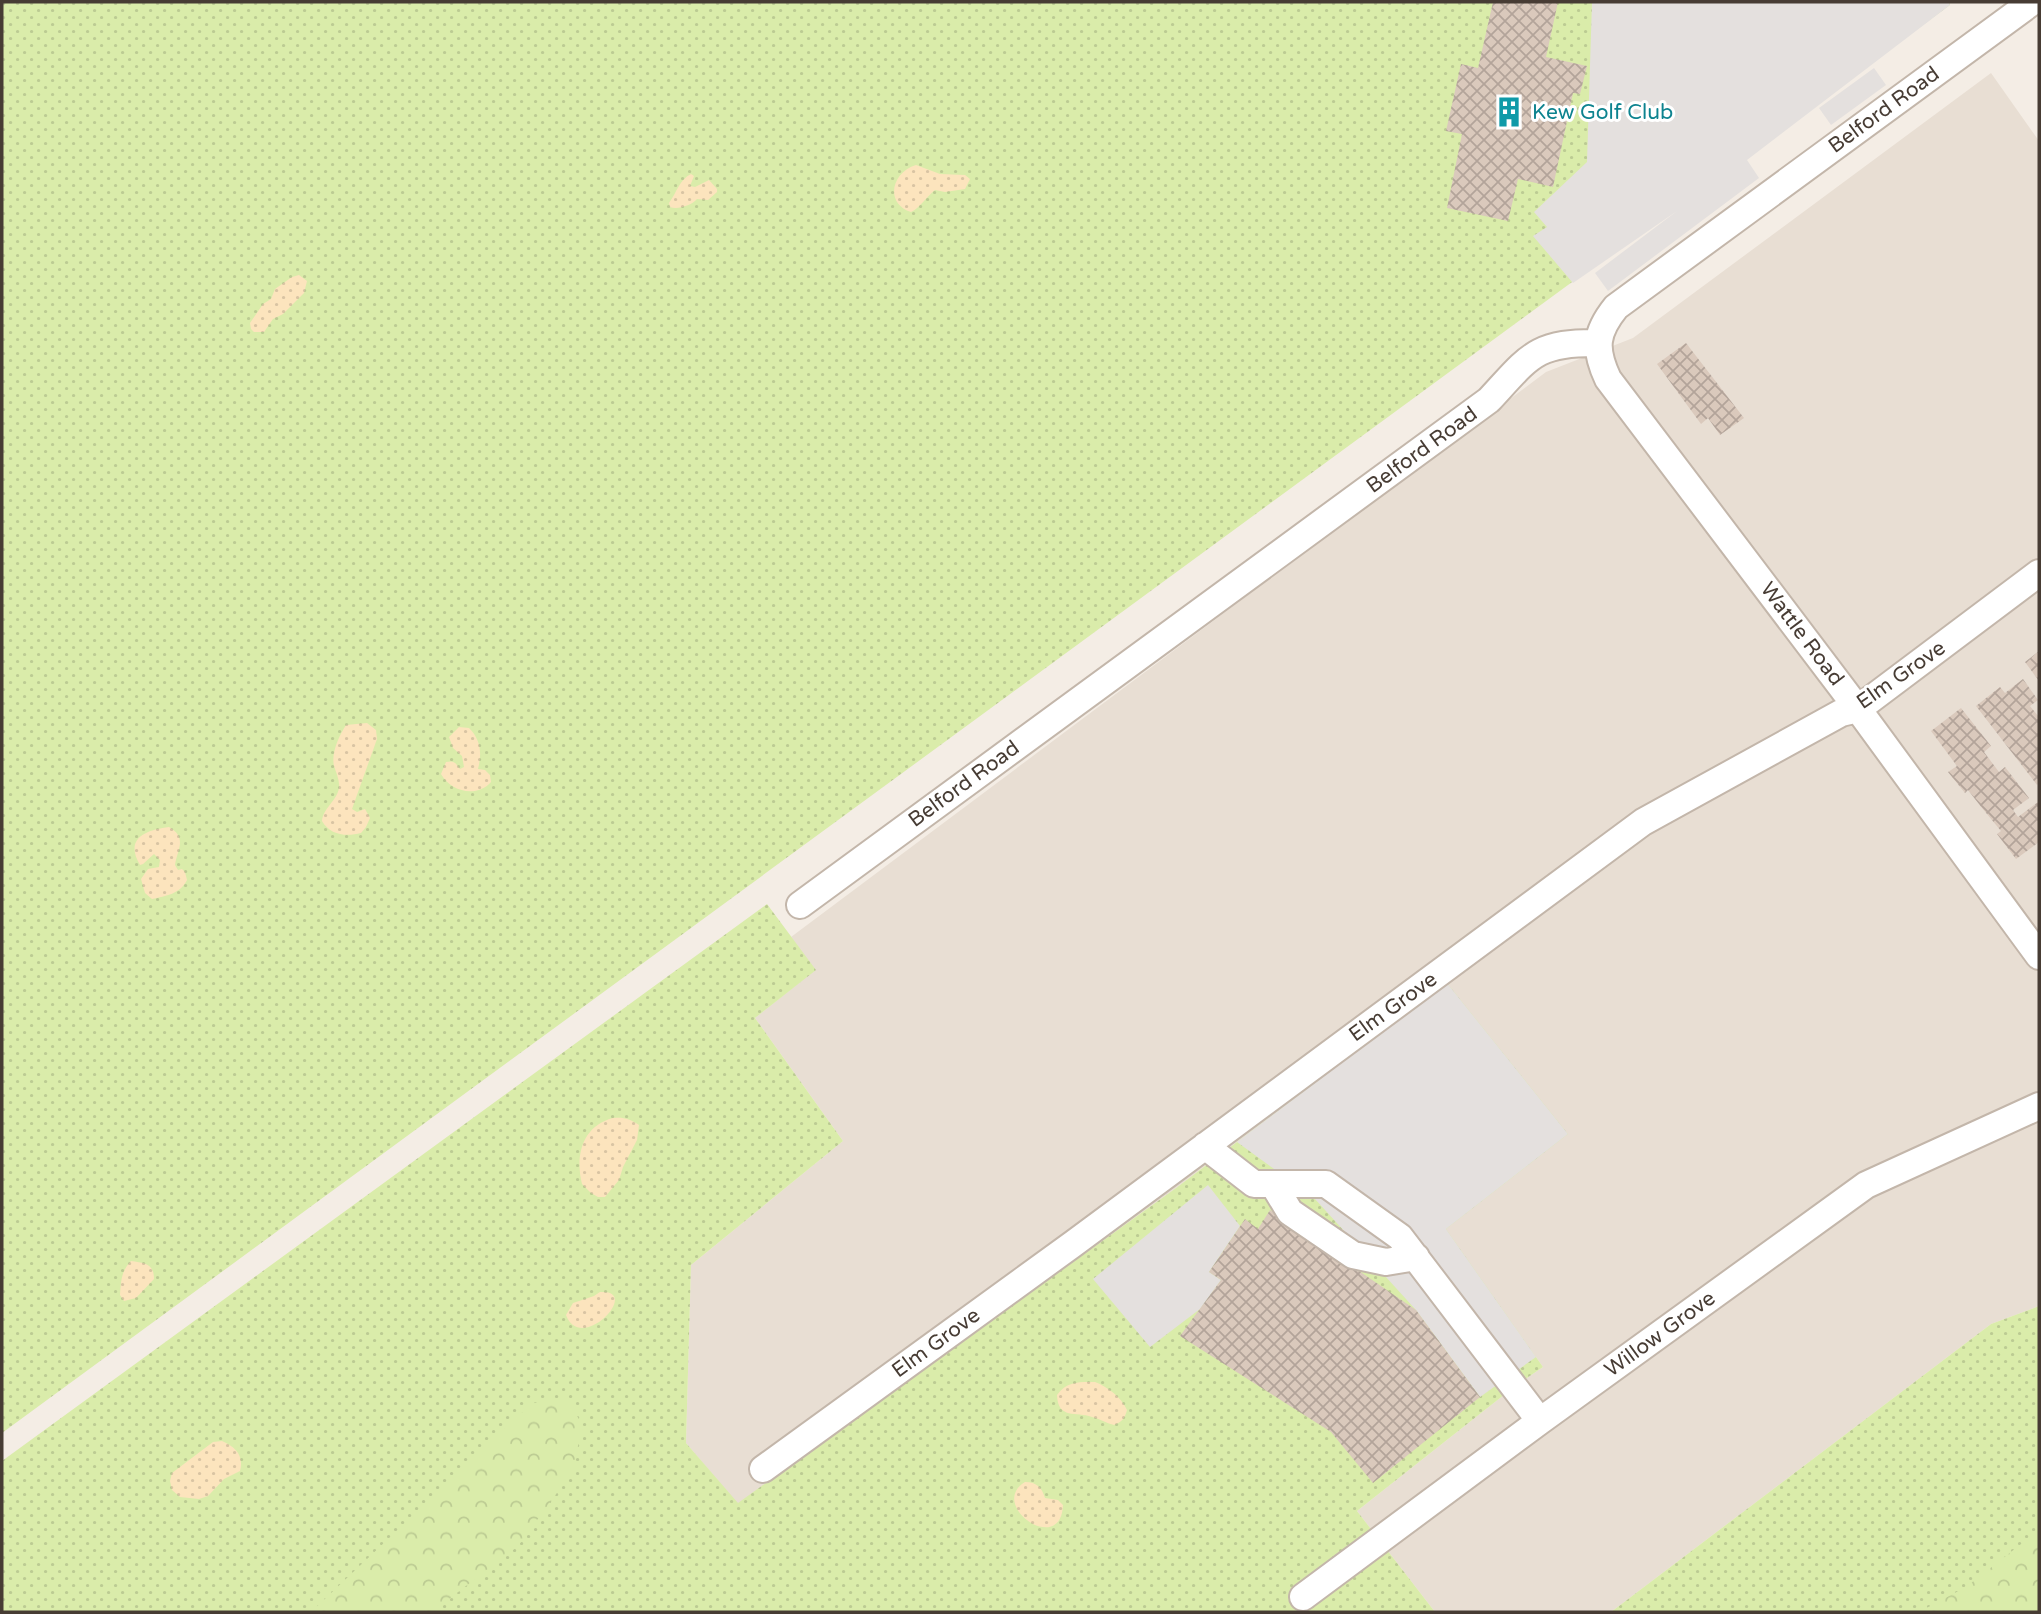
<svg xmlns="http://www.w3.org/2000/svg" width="2041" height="1614" font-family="'Varela Round',sans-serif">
  <defs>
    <pattern id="grass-dots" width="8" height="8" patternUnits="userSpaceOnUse" patternTransform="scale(1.75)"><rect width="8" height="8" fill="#daecaa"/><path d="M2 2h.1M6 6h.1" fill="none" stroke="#bccb93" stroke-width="1.8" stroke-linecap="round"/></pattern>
    <pattern id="forest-crowns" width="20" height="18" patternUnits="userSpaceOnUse" patternTransform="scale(1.75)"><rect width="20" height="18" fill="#daecaa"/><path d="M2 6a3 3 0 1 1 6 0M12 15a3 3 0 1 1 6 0" fill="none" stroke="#bccb93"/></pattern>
    <pattern id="sand-dots" width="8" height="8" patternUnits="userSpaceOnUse" patternTransform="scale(1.75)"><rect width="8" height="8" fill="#fce4bd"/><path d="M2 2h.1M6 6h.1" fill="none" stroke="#d9c4a3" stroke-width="1.8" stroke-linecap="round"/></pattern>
    <pattern id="building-cross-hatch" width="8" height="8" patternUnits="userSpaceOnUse" patternTransform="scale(1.75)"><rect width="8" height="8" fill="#dac9bc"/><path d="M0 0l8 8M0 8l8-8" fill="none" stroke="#b3a49a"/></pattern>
  </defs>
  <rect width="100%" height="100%" fill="#f4ede5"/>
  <path fill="#e8ded3" d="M 1991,73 L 2039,141 L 2039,1306 L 1991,1324 L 1611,1612 L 1435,1612 L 1357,1511 L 1514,1387 L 1543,1367 L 1445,1229 L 1447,983 L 1176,1188 L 738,1504 L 686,1443 L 691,1265 L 843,1141 L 755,1018 L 815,970 L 791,937 L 1546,372 L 1633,338 Z"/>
  <path fill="url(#grass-dots)" d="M 2,2 L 1949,2 L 1950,5 L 2,1433 Z
    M 767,904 L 816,970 L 755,1018 L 843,1141 L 691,1265 L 686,1443 L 738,1503 L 1176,1188 L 1447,983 L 1568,1134 L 1446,1229 L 1543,1367 L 1514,1387 L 1357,1511 L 1435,1612 L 2,1612 L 2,1461 Z
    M 2039,1306 L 2039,1612 L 1611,1612 L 1991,1324 Z"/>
  <path fill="url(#forest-crowns)" d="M 552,1398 L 571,1403 L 582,1426 L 573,1471 L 518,1546 L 449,1599 L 437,1612 L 311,1612 L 531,1404 Z
    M 2039,1530 L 2039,1612 L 1919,1612 L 1966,1587 Z"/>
  <path fill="url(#sand-dots)" d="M 916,165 L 940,174 L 965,175 L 970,179 L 965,189 L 945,192 L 935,190 C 927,196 920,208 911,212 C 884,203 892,172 916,165 Z
    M 691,174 L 694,176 L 690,186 L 695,187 L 709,180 L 717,189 L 717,192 L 708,200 L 697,199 C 692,205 678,210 670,207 L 669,203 C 677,192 679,180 691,174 Z
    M 299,275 L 307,281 L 304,293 L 283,314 L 273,319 L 264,332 L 254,332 L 251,329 L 250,323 L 263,304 L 271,299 L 275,289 L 292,277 Z
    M 367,723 L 376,730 L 377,739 L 352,809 L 357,812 L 365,809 L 370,818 L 366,827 L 361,833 C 346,837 330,835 322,821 C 323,808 337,801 339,788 C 340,781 336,772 334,766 C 331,753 339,736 346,725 Z
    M 459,727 L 469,728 C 481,740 482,753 478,769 L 485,770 L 490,775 L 491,782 C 477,798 451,792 441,774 L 446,762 C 455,760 455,763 460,769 L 464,767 L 462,756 L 453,748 L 449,737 Z
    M 169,827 C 188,838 177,850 175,865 L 178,870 L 182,869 L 185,872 L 187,880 C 180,894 166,896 152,899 L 145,893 L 141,879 L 148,869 L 159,867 L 160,860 L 154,854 L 143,864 L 140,865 C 124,838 146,830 169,827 Z
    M 613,1118 C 624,1117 630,1119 639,1125 L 637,1140 L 623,1167 L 619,1180 L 605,1197 L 598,1197 L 591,1193 L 582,1184 C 575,1156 582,1126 613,1118 Z
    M 131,1261 C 144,1263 154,1263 154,1279 L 136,1298 L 124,1301 L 120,1295 C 121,1282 121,1271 131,1261 Z
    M 600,1292 C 643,1289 581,1355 566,1315 L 573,1303 L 594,1296 Z
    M 1095,1382 C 1108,1387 1121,1397 1127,1410 C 1125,1418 1122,1422 1114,1425 C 1106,1423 1100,1419 1092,1417 C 1076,1411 1058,1420 1057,1395 C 1067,1381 1079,1382 1095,1382 Z
    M 222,1441 C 236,1447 244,1456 240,1471 L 224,1479 L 208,1496 L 199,1499 L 180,1497 L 172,1490 L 170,1481 L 172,1473 L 213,1442 Z
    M 1025,1482 C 1037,1482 1042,1488 1045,1498 L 1058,1500 L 1063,1505 C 1061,1557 987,1505 1025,1482 Z"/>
  <path fill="#e4e0de" d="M 1592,2 L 1949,2 L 1950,5 L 1747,160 L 1759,178 L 1608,291 L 1595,273 L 1677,211 L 1573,283 L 1533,236 L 1547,227 L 1534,212 L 1587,162 Z
    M 1874,68 L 1886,85 L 1831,125 L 1819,108 Z
    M 1447,983 L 1568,1134 L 1446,1229 L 1536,1357 L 1480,1397 L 1416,1310 L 1315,1199 L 1237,1142 Z
    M 1208,1185 L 1240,1226 L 1209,1272 L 1221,1280 L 1200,1309 L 1150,1347 L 1093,1279 Z"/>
  <path fill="url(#building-cross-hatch)" d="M 1493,2 L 1558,2 L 1546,57 L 1587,66 L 1580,94 L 1573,93 L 1553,187 L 1518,179 L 1508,221 L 1447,208 L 1462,134 L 1446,131 L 1461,64 L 1478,68 Z
    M 1686,343 L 1744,418 L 1720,435 L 1708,418 L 1701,424 L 1657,364 Z
    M 2039,651 L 2039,681 L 2025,662 Z
    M 2023,679 L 2038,700 L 2030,706 L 2039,717 L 2039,783 L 2037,785 L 1976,706 L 2000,687 L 2005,693 Z
    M 1961,708 L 1991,746 L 1984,752 L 1999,772 L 2005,767 L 2029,798 L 2013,810 L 2018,817 L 2038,802 L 2039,804 L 2039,842 L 2016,859 L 1997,834 L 2001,831 L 1982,808 L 1968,790 L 1965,793 L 1948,772 L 1957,766 L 1931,731 Z
    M 1270,1210 L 1416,1310 L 1480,1397 L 1373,1483 L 1331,1432 L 1180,1336 L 1221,1280 L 1209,1272 L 1245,1219 L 1258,1229 Z"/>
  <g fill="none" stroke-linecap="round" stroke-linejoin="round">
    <g stroke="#c3b6aa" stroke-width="30">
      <path id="minor" d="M 2032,2 L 1616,307 C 1595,333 1594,349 1608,379 L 1858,709 L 2039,956
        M 800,905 L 1489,400 C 1529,357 1535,342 1598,343
        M 1205,1146 L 1254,1184 L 1326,1184 L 1400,1237 L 1540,1421
        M 1273,1184 L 1290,1212 L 1353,1255 L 1386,1262 L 1416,1257
        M 763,1469 L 1073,1244 L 1643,822 L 1841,713 L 1858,709 L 2039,573
        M 1303,1597 L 1540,1421 L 1866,1185 L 2039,1106"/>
    </g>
    <use href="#minor" stroke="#fff" stroke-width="26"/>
  </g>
  <defs>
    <g id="building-bare" transform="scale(2.415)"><path d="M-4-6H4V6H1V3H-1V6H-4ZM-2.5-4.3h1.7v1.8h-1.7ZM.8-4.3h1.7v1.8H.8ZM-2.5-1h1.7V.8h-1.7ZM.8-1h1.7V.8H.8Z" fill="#0f9aa8" stroke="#fff" stroke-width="2.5" paint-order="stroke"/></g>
  </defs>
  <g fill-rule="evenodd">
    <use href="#building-bare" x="1509" y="112"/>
  </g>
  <g text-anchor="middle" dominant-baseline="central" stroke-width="6" stroke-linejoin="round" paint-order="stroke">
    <g font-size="21" fill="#473c34" stroke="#fff">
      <text transform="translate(1884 110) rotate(-36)">Belford Road</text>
      <text transform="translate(1422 450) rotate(-36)">Belford Road</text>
      <text transform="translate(1802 634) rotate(53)">Wattle Road</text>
      <text transform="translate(1901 675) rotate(-35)">Elm Grove</text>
      <text transform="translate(964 784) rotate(-36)">Belford Road</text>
      <text transform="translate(1393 1007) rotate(-36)">Elm Grove</text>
      <text transform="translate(1660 1334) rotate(-36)">Willow Grove</text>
      <text transform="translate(936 1343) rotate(-36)">Elm Grove</text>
    </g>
    <g font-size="21" fill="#0d838f" stroke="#fff" text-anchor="start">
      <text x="1532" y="112">Kew Golf Club</text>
    </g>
  </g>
  <rect width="2041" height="1614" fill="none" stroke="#473c34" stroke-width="7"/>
</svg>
